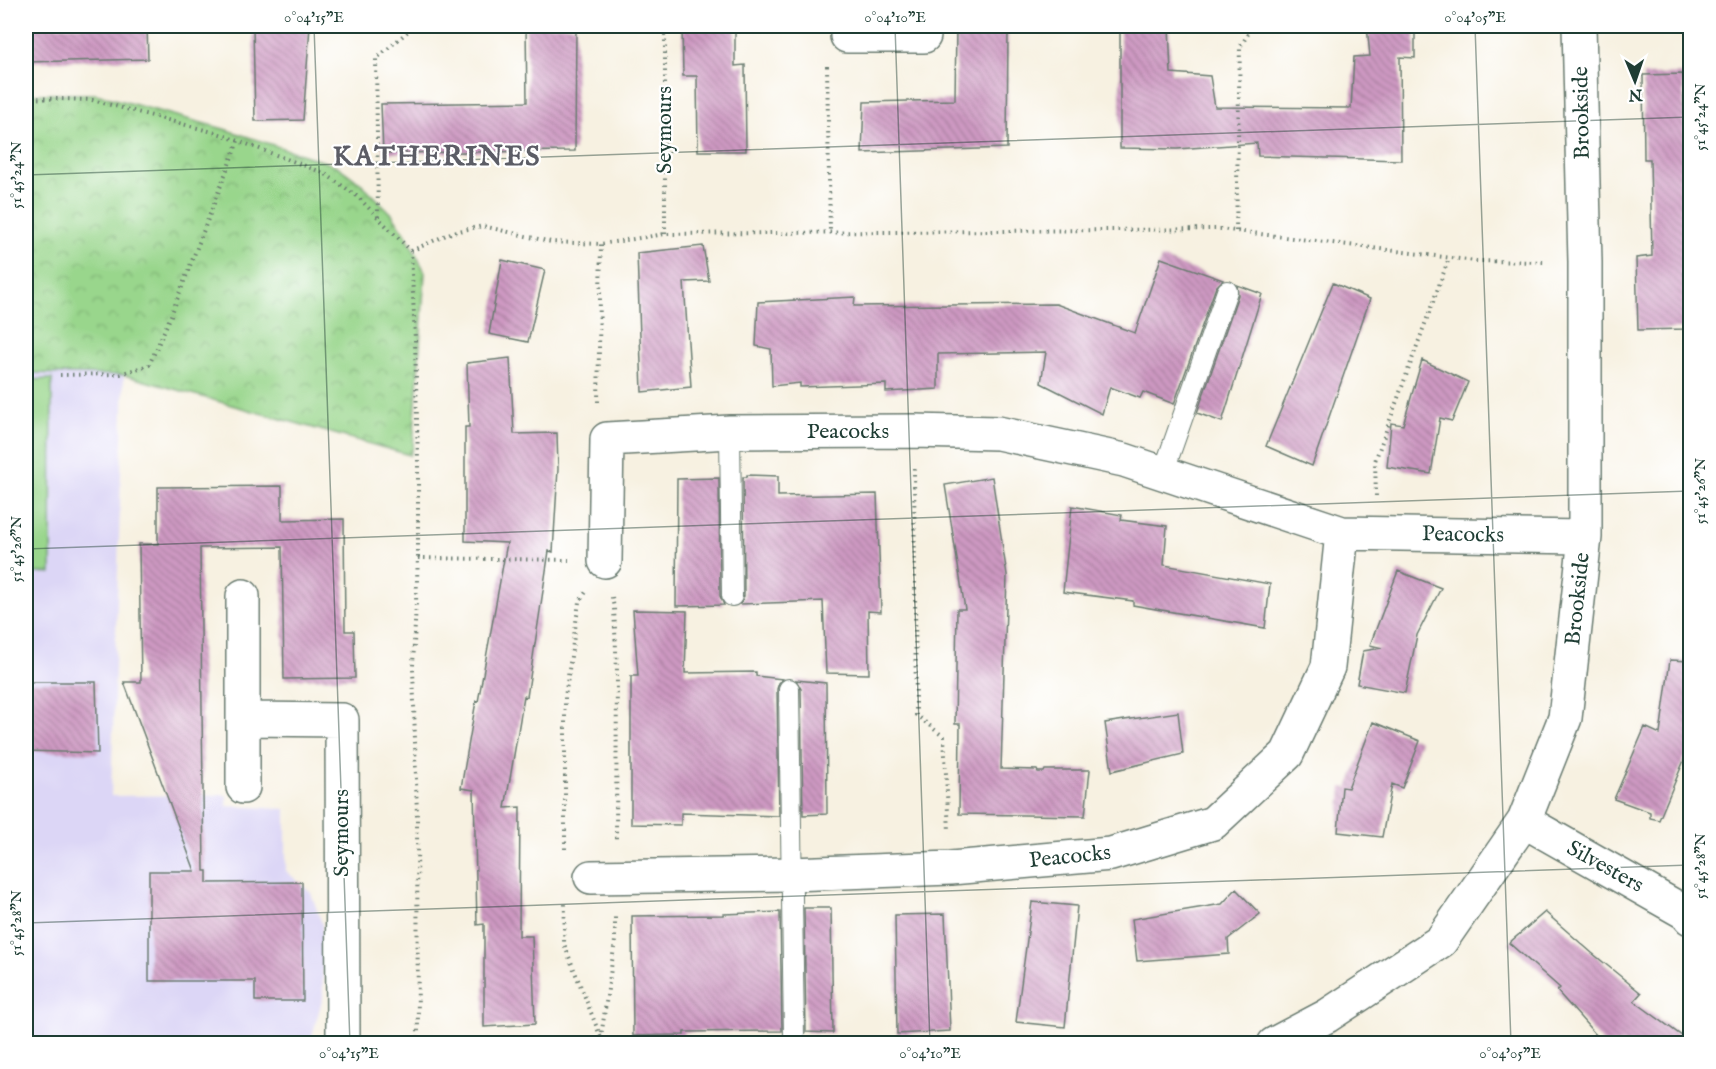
<svg xmlns="http://www.w3.org/2000/svg" width="1716" height="1069" font-family="'IM FELL English',serif">
  <defs>
    <pattern id="park-crowns" width="20" height="18" patternUnits="userSpaceOnUse" patternTransform="scale(1.5)"><rect width="20" height="18" fill="#99d68c"/><path d="M2 6a3 3 0 1 1 6 0M12 15a3 3 0 1 1 6 0" fill="none" stroke="#7caf73"/></pattern>
    <pattern id="building-back-hatch" width="6" height="6" patternUnits="userSpaceOnUse" patternTransform="scale(1.5)"><rect width="6" height="6" fill="#ce99c2"/><path d="M-1 5l2 2M0 0l6 6M5-1l2 2" fill="none" stroke="#a77e9e"/></pattern>
  </defs>
  <rect width="100%" height="100%" fill="#fff"/>
  <filter id="ink" filterUnits="userSpaceOnUse"><feTurbulence type="fractalNoise" baseFrequency=".0167" numOctaves="2"/><feDisplacementMap in="SourceGraphic" scale="12" xChannelSelector="R" yChannelSelector="G"/><feConvolveMatrix kernelMatrix="1 2 1 2 8 2 1 2 1" color-interpolation-filters="sRGB"/></filter>
  <filter id="wash" filterUnits="userSpaceOnUse"><feTurbulence type="fractalNoise" baseFrequency=".008" numOctaves="4" result="noise"/><feDisplacementMap in="SourceGraphic" scale="24" xChannelSelector="R" yChannelSelector="G"/><feGaussianBlur stdDeviation="1.35" result="paint"/><feColorMatrix in="noise" values="0 0 0 0 0 0 0 0 0 0 0 0 0 0 0 0 0 1.4 0 .05"/><feComposite in="paint" operator="in"/></filter>
  <g filter="url(#wash)">
    <rect width="100%" height="100%" fill="#f7f1e1"/>
    <path fill="#dcd6f6" d="M 26,373 L 124,375 L 111,796 L 227,795 L 226,806 L 286,809 L 286,871 L 311,893 L 322,924 L 323,997 L 310,1043 L 26,1044 Z"/>
    <path fill="url(#park-crowns)" stroke="#5c8a60" stroke-width="1.5" d="M 26,94 L 96,94 L 224,129 L 337,166 L 363,185 L 392,214 L 406,235 L 425,272 L 413,447 L 410,455 L 124,375 L 26,373 Z"/>
    <path fill="#99d68c" stroke="#5c8a60" stroke-width="1.5" d="M 52,379 L 51,573 L 26,573 L 26,380 Z"/>
    <g id="blocks">
      <path fill="url(#building-back-hatch)" d="M 26,26 L 147,26 L 148,59 L 26,62 Z
        M 253,26 L 310,26 L 303,120 L 255,121 Z
        M 526,26 L 576,26 L 575,151 L 383,153 L 381,104 L 527,102 Z
        M 682,26 L 735,26 L 735,66 L 745,65 L 746,151 L 698,151 L 697,76 L 683,76 Z
        M 956,26 L 1008,26 L 1007,148 L 862,153 L 864,102 L 955,100 Z
        M 1120,26 L 1169,26 L 1171,73 L 1210,76 L 1215,107 L 1351,108 L 1354,57 L 1370,56 L 1367,26 L 1415,26 L 1415,58 L 1400,57 L 1401,160 L 1258,156 L 1257,143 L 1177,149 L 1120,148 Z
        M 1683,74 L 1686,164 L 1690,163 L 1690,268 L 1684,268 L 1687,329 L 1638,330 L 1636,258 L 1652,256 L 1650,159 L 1644,159 L 1643,75 Z
        M 703,246 L 709,281 L 684,282 L 691,387 L 642,392 L 637,253 Z
        M 1161,258 L 1223,280 L 1216,287 L 1174,404 L 1143,392 L 1140,398 L 1110,387 L 1102,414 L 1041,383 L 1046,352 L 938,354 L 938,389 L 886,392 L 886,384 L 800,387 L 800,383 L 772,386 L 771,349 L 756,346 L 758,302 L 855,297 L 854,306 L 1056,304 L 1135,333 Z
        M 502,260 L 545,270 L 528,342 L 489,334 Z
        M 1333,283 L 1370,299 L 1312,466 L 1266,446 Z
        M 1237,285 L 1262,294 L 1222,422 L 1197,413 L 1238,295 Z
        M 510,358 L 514,434 L 557,433 L 558,469 L 553,552 L 549,551 L 527,697 L 524,696 L 505,808 L 520,807 L 519,936 L 532,936 L 535,1024 L 484,1027 L 484,924 L 477,925 L 474,790 L 461,788 L 476,701 L 478,702 L 507,543 L 465,541 L 465,427 L 469,427 L 467,363 Z
        M 1422,360 L 1468,382 L 1452,421 L 1440,418 L 1431,474 L 1387,467 L 1391,423 L 1403,425 Z
        M 747,475 L 778,476 L 778,496 L 877,494 L 881,612 L 868,611 L 869,674 L 826,673 L 823,601 L 740,604 L 744,596 L 743,477 L 747,477 Z
        M 992,477 L 1007,575 L 1001,769 L 1037,770 L 1038,772 L 1044,772 L 1045,770 L 1090,770 L 1085,816 L 959,814 L 960,724 L 955,724 L 957,609 L 965,609 L 945,485 Z
        M 719,478 L 720,596 L 724,605 L 676,606 L 677,479 Z
        M 282,486 L 282,520 L 344,519 L 345,631 L 354,631 L 355,678 L 284,679 L 282,547 L 200,548 L 204,871 L 207,871 L 207,883 L 302,882 L 303,1001 L 255,1001 L 255,981 L 149,981 L 149,871 L 195,871 L 124,682 L 141,682 L 139,544 L 158,544 L 158,487 Z
        M 1072,506 L 1122,515 L 1121,520 L 1167,526 L 1164,565 L 1270,584 L 1265,628 L 1133,605 L 1133,601 L 1063,592 Z
        M 1398,571 L 1441,588 L 1417,635 L 1405,693 L 1357,684 L 1363,651 L 1382,648 L 1370,645 Z
        M 633,610 L 687,611 L 685,673 L 756,672 L 756,676 L 783,679 L 779,683 L 777,689 L 779,816 L 681,813 L 681,825 L 631,824 L 631,676 L 638,676 Z
        M 1670,660 L 1690,661 L 1690,746 L 1659,820 L 1650,818 L 1650,812 L 1614,799 L 1645,727 L 1660,734 Z
        M 796,680 L 826,683 L 827,814 L 803,815 L 801,689 Z
        M 26,682 L 96,682 L 98,753 L 26,751 Z
        M 1178,712 L 1183,754 L 1112,771 L 1105,723 Z
        M 1373,722 L 1420,741 L 1402,788 L 1392,784 L 1382,837 L 1338,832 L 1342,787 L 1348,788 Z
        M 1236,889 L 1260,914 L 1228,939 L 1229,954 L 1137,961 L 1132,919 L 1222,904 Z
        M 1032,902 L 1077,906 L 1065,1027 L 1016,1022 Z
        M 804,908 L 831,908 L 833,1033 L 806,1032 Z
        M 780,912 L 782,1031 L 684,1032 L 684,1035 L 633,1036 L 632,916 L 724,915 L 724,914 Z
        M 1545,912 L 1592,953 L 1641,993 L 1634,1001 L 1690,1042 L 1690,1044 L 1604,1044 L 1557,991 L 1560,988 L 1509,943 Z
        M 945,914 L 950,1031 L 897,1034 L 895,915 Z"/>
    </g>
  </g>
  <g filter="url(#ink)">
    <use href="#blocks" fill-opacity="0" stroke="#6b7c71" stroke-width="1.5"/>
    <g fill="none" stroke-linecap="round" stroke-linejoin="round">
      <g stroke="#6b7c71" stroke-width="22">
        <path id="service" d="M 730,432 L 732,596
          M 1163,473 L 1227,291
          M 789,689 L 794,1037"/>
      </g>
      <g stroke="#6b7c71" stroke-width="36">
        <path id="minor" d="M 847,26 L 847,36 L 924,36 L 924,26
          M 605,561 L 607,439 L 730,432 L 914,431 L 998,433 L 1124,460 L 1342,533 L 1585,537
          M 243,596 L 243,787
          M 244,719 L 342,720 L 343,1044
          M 1524,821 L 1686,913 L 1690,918
          M 591,877 L 791,874 L 951,868 L 1111,854 L 1213,823 L 1287,754 L 1328,667 L 1342,533
          M 1274,1044 L 1327,1016 L 1441,941 L 1524,821 L 1565,718 L 1585,537 L 1585,262 L 1579,26"/>
      </g>
      <path stroke="#6b7c71" stroke-width="4" stroke-dasharray="1.5 4.5" stroke-linecap="butt" d="M 827,66 L 830,233
        M 26,98 L 92,100 L 220,134 L 324,173 L 357,196 L 411,251 L 415,340 L 418,461 L 418,558 L 413,666 L 417,817 L 418,1044
        M 378,217 L 376,59 L 414,26
        M 1236,231 L 1240,47 L 1253,26
        M 665,234 L 665,26
        M 411,251 L 453,232 L 483,226 L 551,242 L 601,244 L 665,234 L 1220,229 L 1476,261 L 1547,262
        M 60,375 L 120,374 L 149,365 L 170,318 L 238,141
        M 598,402 L 601,244
        M 914,468 L 916,715 L 944,737 L 949,831
        M 1376,496 L 1375,461 L 1449,258
        M 418,558 L 569,560
        M 612,597 L 614,608 L 617,671 L 616,839
        M 565,849 L 565,697 L 579,602 L 586,592
        M 565,904 L 564,944 L 601,1038
        M 600,1044 L 615,941 L 615,915"/>
      <use href="#service" stroke="#fff" stroke-width="20"/>
      <use href="#minor" stroke="#fff" stroke-width="33"/>
    </g>
  </g>
  <path fill="none" stroke="#1f3d34" stroke-width="1.5" stroke-opacity="0.45" d="M 314,26 L 350,1044M 895,26 L 930,1044M 1475,26 L 1511,1044M 26,175 L 1690,117M 26,549 L 1690,491M 26,923 L 1690,865"/>
  <g text-anchor="middle" dominant-baseline="central" stroke-width="4.5" stroke-linejoin="round" paint-order="stroke">
    <g font-size="22" fill="#1f3d34" stroke="#fff">
      <text transform="translate(1582 113) rotate(-91)">Brookside</text>
      <text transform="translate(665 130) rotate(-90)">Seymours</text>
      <text x="848" y="432">Peacocks</text>
      <text transform="translate(1463 535) rotate(1)">Peacocks</text>
      <text transform="translate(1578 599) rotate(-84)">Brookside</text>
      <text transform="translate(342 833) rotate(-90)">Seymours</text>
      <text transform="translate(1070 857) rotate(-6)">Peacocks</text>
      <text transform="translate(1605 867) rotate(29)">Silvesters</text>
    </g>
    <g font-size="28" font-weight="bold" letter-spacing="1.5" fill="#5c5d66" stroke="#fff">
      <text x="437" y="157">KATHERINES</text>
    </g>
  </g>
  <rect width="1716" height="1069" fill="none" stroke="#fff" stroke-width="66"/>
  <g transform="translate(1635 81) rotate(178)" stroke="#ffffff" stroke-width="4.5" paint-order="stroke">
  <path d="M0-4.5L10 22L0 15L-10 22Z" fill="#1f3d34"/>
  <text y="-9" font-size="16" font-weight="bold" text-anchor="middle" fill="#1f3d34">N</text>
  </g>
  <rect x="33" y="33" width="1650" height="1003" fill="none" stroke="#1f3d34" stroke-width="2"/>
  <g font-size="15" text-anchor="middle" fill="#1f3d34">
    <text x="314" y="22">0°04'15"E</text>
    <text x="895" y="22">0°04'10"E</text>
    <text x="1475" y="22">0°04'05"E</text>
    <text transform="translate(1700 117) rotate(-90)" y="5">51°45'24"N</text>
    <text transform="translate(16 175) rotate(-90)" y="5">51°45'24"N</text>
    <text transform="translate(1700 491) rotate(-90)" y="5">51°45'26"N</text>
    <text transform="translate(16 549) rotate(-90)" y="5">51°45'26"N</text>
    <text transform="translate(1700 866) rotate(-90)" y="5">51°45'28"N</text>
    <text transform="translate(16 923) rotate(-90)" y="5">51°45'28"N</text>
    <text x="349" y="1058">0°04'15"E</text>
    <text x="930" y="1058">0°04'10"E</text>
    <text x="1510" y="1058">0°04'05"E</text>
  </g>
</svg>
